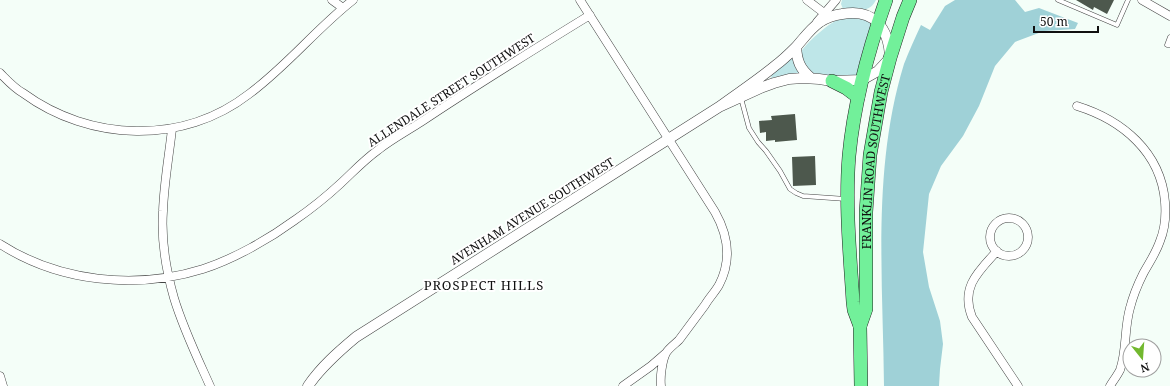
<svg xmlns="http://www.w3.org/2000/svg" width="1170" height="386" font-family="'Noto Serif',serif">
  <rect width="100%" height="100%" fill="#f4fef8"/>
  <path fill="#bee6e8" d="M 842,0 L 876,0 C 869,14 856,10 843,9 L 841,4 Z
    M 853,15 L 872,22 L 857,76 L 852,78 L 812,73 L 805,70 L 801,52 C 806,43 827,25 837,20 C 842,17 848,17 853,15 Z
    M 793,57 L 796,68 L 801,73 L 790,74 L 771,78 L 772,74 Z"/>
  <path fill="#9fd1d7" d="M 955,0 L 1015,0 L 1025,12 L 1039,8 L 1078,23 L 1075,29 L 1044,31 L 1015,42 L 995,66 L 979,106 L 963,136 L 941,166 L 929,194 L 923,252 L 929,287 L 940,321 L 943,344 L 940,369 L 939,386 L 884,386 C 883,279 872,168 904,64 C 909,51 915,38 921,25 L 930,30 L 945,6 Z"/>
  <path fill="#4d584d" d="M 1076,0 L 1114,0 L 1107,14 L 1094,7 L 1093,10 Z
    M 795,114 L 797,140 L 775,142 L 775,140 L 766,141 L 766,132 L 760,133 L 759,121 L 772,120 L 771,116 Z
    M 815,156 L 816,185 L 793,186 L 792,157 Z"/>
  <g fill="none" stroke-linecap="round" stroke-linejoin="round">
    <g stroke="#434343" stroke-width="5">
      <path id="service" d="M 1058,0 L 1117,25 L 1128,0
        M 1170,37 L 1167,45 L 1170,45
        M 741,98 L 749,128 L 758,142 L 766,151 L 780,171 L 790,189 L 796,193 L 803,196 L 846,199"/>
    </g>
    <g stroke="#434343" stroke-width="9">
      <path id="minor" d="M 332,0 L 343,8
        M 580,0 L 715,212 C 728,235 732,260 719,285 C 715,292 709,298 705,305 C 696,317 688,328 679,340 C 675,344 669,348 666,353 C 662,361 660,377 661,386
        M 807,0 L 824,13
        M 1142,0 L 1170,16
        M 817,22 L 836,0
        M 0,73 C 7,80 14,88 23,93 C 90,142 183,145 249,94 C 287,66 316,29 353,0
        M 1077,106 C 1122,120 1161,152 1165,202 C 1166,215 1165,229 1160,241 C 1156,253 1149,263 1143,274 C 1138,284 1133,296 1130,308 C 1124,328 1127,351 1120,370 C 1117,376 1113,381 1110,386
        M 172,129 C 169,156 164,183 163,211 C 161,240 166,270 174,298 C 183,328 197,357 210,386
        M990 237a19 19 0 1 1 38 0a19 19 0 1 1-38 0Z
        M 0,244 C 59,282 136,290 203,269 C 234,259 269,239 295,220 C 311,209 326,197 340,184 C 353,172 364,160 378,150 C 392,139 407,131 421,122 C 476,85 533,50 590,15
        M 997,251 C 979,271 960,287 972,317 L 1018,386
        M 0,376 L 3,386
        M 623,386 L 651,366 L 666,353"/>
    </g>
    <g stroke="#434343" stroke-width="11">
      <path id="tertiary" d="M 796,47 C 797,61 800,69 811,78
        M 308,386 C 321,367 338,352 356,337 L 719,107 C 738,93 758,80 776,65 C 783,60 790,53 796,47 C 804,38 810,29 820,22 C 826,18 834,15 842,14 C 874,8 889,28 890,58 L 878,71 L 862,80 L 832,81 L 819,79 L 803,78 L 789,79 L 774,83 L 763,87 L 719,107"/>
    </g>
    <g stroke="#212121" stroke-width="14">
      <g id="primary">
        <path d="M 832,81 L 846,88 L 858,97"/>
        <path d="M 860,326 L 854,310 L 853,302 C 850,254 845,205 849,156 C 854,102 868,51 886,0"/>
        <path id="s1" d="M 861,386 L 860,326 L 866,309 L 866,212 L 870,155 L 881,92 L 890,58 L 903,17 L 910,0"/>
      </g>
    </g>
    <use href="#service" stroke="#fff" stroke-width="4"/>
    <use href="#minor" stroke="#fff" stroke-width="8"/>
    <use href="#tertiary" stroke="#fff" stroke-width="10"/>
    <use href="#primary" stroke="#72f09a" stroke-width="13"/>
  </g>
  <g text-anchor="middle" dominant-baseline="central" stroke-width="4" stroke-linejoin="round" paint-order="stroke">
    <g font-size="12" fill="#101010" stroke="#fff">
      <text transform="translate(451 90) rotate(-33)">ALLENDALE STREET SOUTHWEST</text>
      <text stroke="none"><textPath href="#s1" startOffset="226">FRANKLIN ROAD SOUTHWEST</textPath></text>
      <text transform="translate(532 211) rotate(-32)">AVENHAM AVENUE SOUTHWEST</text>
    </g>
    <g font-size="13" letter-spacing="1" fill="#101010" stroke="#fff">
      <text x="484" y="285">PROSPECT HILLS</text>
    </g>
  </g>
  <g transform="translate(1142 358) rotate(163)"><circle r="19" fill="#ffffff" stroke="#9f9f9f"/>
  <path d="M0-3L7 15L0 10L-7 15Z" fill="#72b82f"/>
  <text y="-6" font-size="11" font-weight="bold" text-anchor="middle" fill="#101010">N</text>
  </g>
  <path d="M1034 26v6h64v-6" fill="none" stroke="#101010" stroke-width="2"/>
  <text x="1040" y="26" font-size="12" fill="#101010" stroke="#ffffff" stroke-width="3" paint-order="stroke">50 m</text>
</svg>
